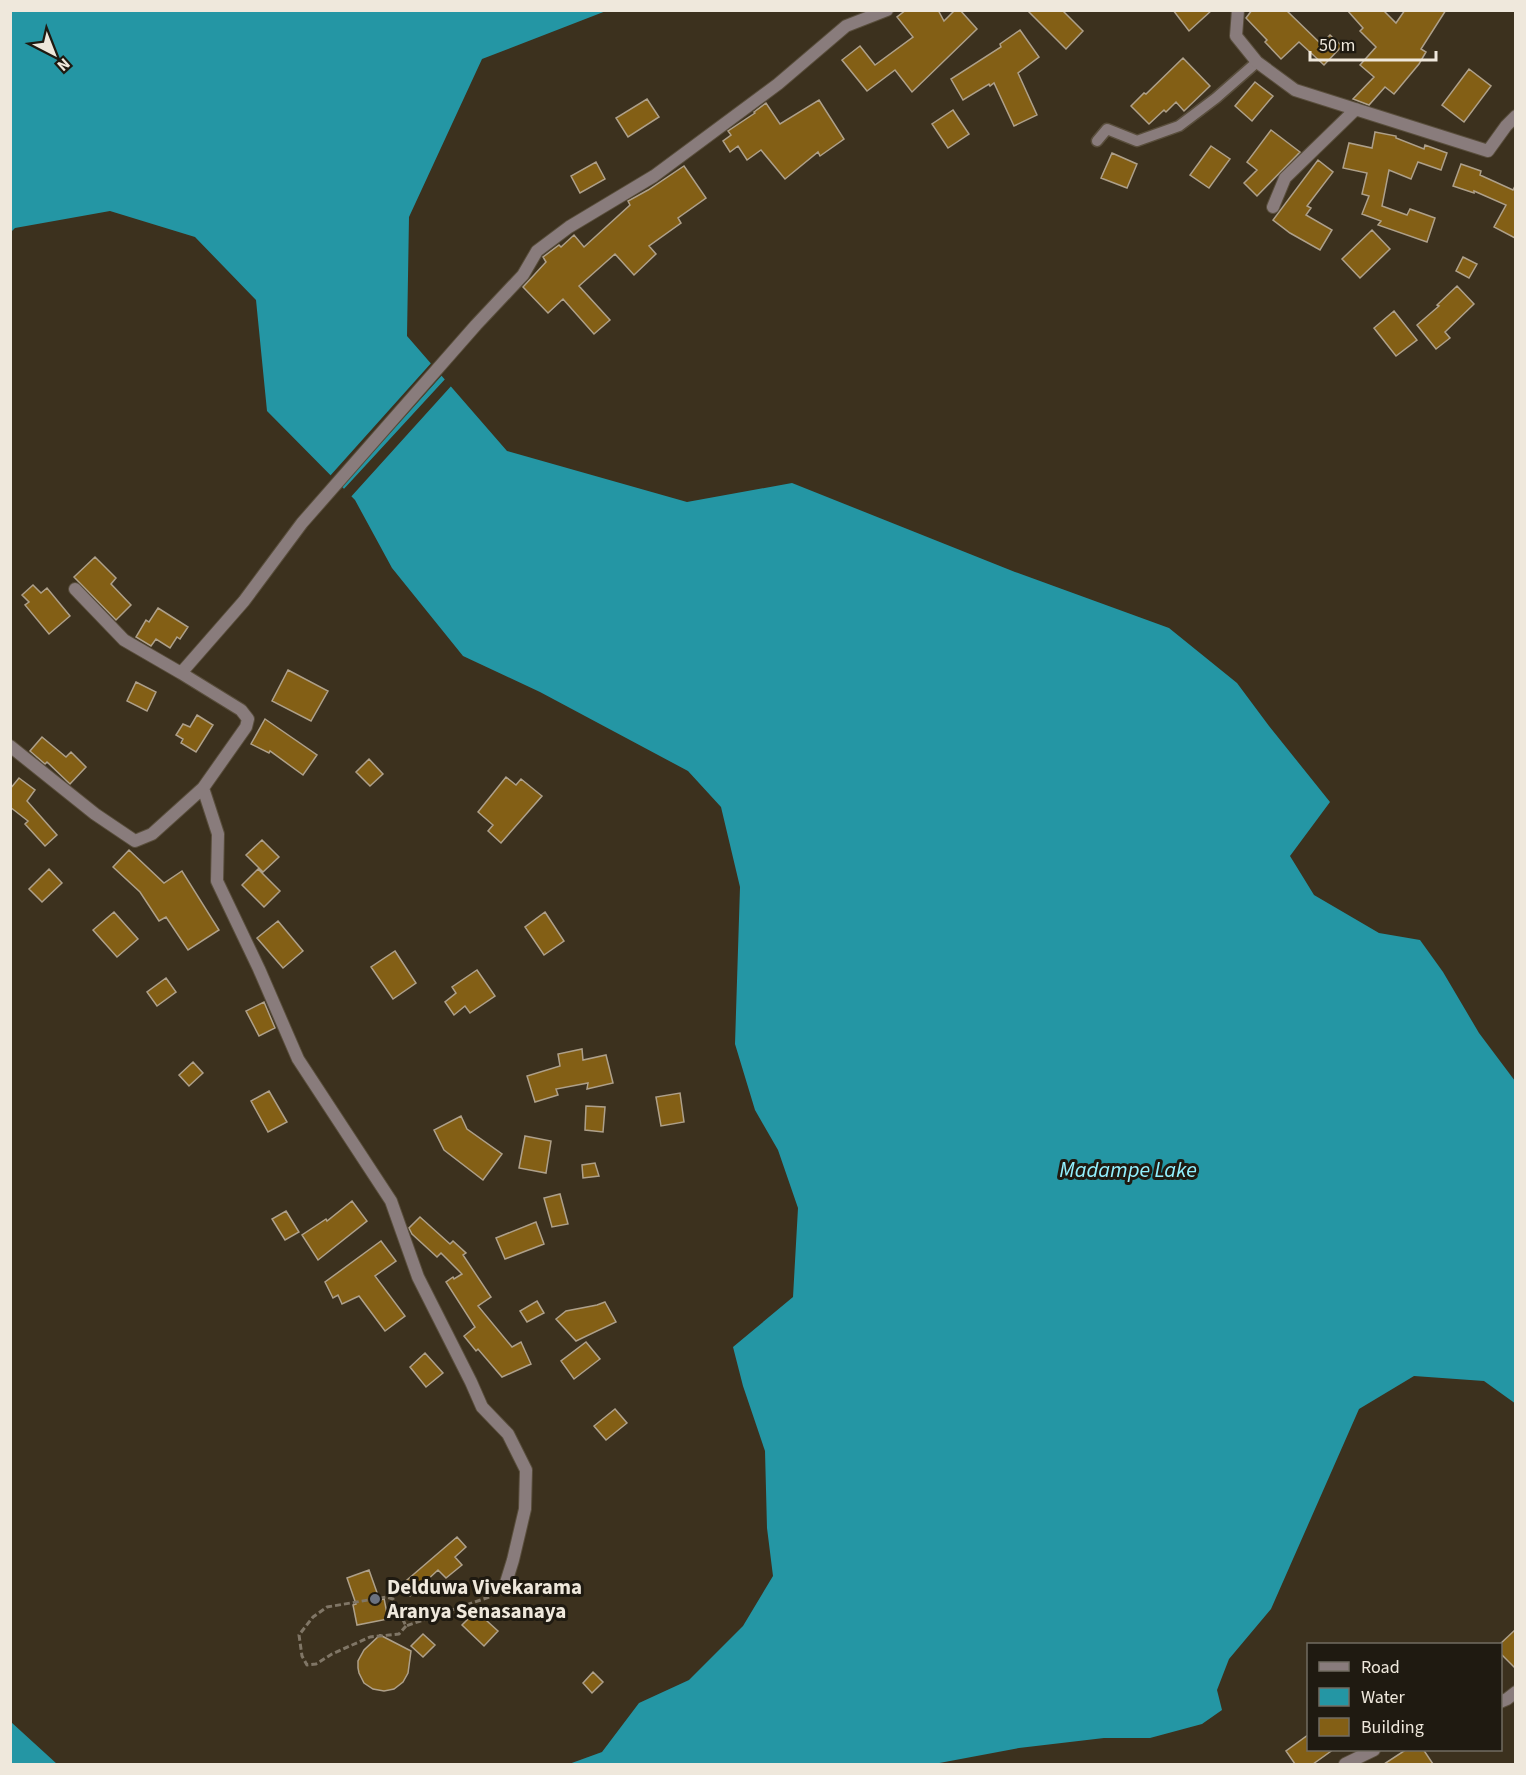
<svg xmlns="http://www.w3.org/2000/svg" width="1526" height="1775" font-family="'Source Sans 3',sans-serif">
  <rect width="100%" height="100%" fill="#3c311e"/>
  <path fill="#2496a4" d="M 10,11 L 606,11 L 482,59 L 409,217 L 407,336 L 507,451 L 687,502 L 792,483 L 1015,572 L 1169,628 L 1237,683 L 1269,726 L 1330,802 L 1290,856 L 1314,895 L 1379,933 L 1420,940 L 1443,972 L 1479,1033 L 1515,1081 L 1516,1404 L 1484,1381 L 1414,1376 L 1359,1409 L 1271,1609 L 1229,1659 L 1217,1690 L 1222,1710 L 1202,1724 L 1150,1738 L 1104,1738 L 1019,1748 L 934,1764 L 569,1764 L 602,1752 L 639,1703 L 689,1680 L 743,1626 L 773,1576 L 767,1528 L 765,1451 L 743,1386 L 733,1347 L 793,1297 L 798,1208 L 778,1150 L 755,1110 L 735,1044 L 740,887 L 721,807 L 688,771 L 540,692 L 463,656 L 392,568 L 355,500 L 267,411 L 256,300 L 195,237 L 110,211 L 15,228 L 11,232 Z
    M 10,1722 L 11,1722 L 57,1764 L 11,1764 Z"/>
  <path fill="#3c311e" d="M 433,361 L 444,373 L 340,489 L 329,477 Z
    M 447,377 L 453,384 L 349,499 L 342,491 Z"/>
  <path fill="#835f15" stroke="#aea08a" stroke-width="1.5" d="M 906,10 L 938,10 L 944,21 L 955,10 L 960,10 L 977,29 L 912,92 L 895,70 L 867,91 L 842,60 L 860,46 L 875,65 L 913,37 L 897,17 Z
    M 1027,10 L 1062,10 L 1083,31 L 1066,49 Z
    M 1173,10 L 1212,10 L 1189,31 Z
    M 1252,10 L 1286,10 L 1321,44 L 1330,35 L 1342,46 L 1324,65 L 1299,42 L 1281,59 L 1265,42 L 1267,40 L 1246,18 Z
    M 1347,10 L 1383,10 L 1396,23 L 1405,10 L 1446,10 L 1421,49 L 1426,52 L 1419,64 L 1394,94 L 1385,87 L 1369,105 L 1353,99 L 1374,77 L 1360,65 L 1376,47 L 1360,31 L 1363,28 Z
    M 1020,30 L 1039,57 L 1018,73 L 1037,115 L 1014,126 L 994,83 L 990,86 L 989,84 L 963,100 L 951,79 L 1001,47 L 1000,44 Z
    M 1183,58 L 1210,86 L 1184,111 L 1176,102 L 1166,112 L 1164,110 L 1149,124 L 1131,106 L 1144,93 L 1146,94 Z
    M 1469,69 L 1491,86 L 1464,122 L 1442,105 Z
    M 1255,82 L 1273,96 L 1252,121 L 1235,106 Z
    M 647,99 L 659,117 L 628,137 L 616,118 Z
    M 819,100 L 844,139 L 820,156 L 818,152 L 785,179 L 761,150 L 747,160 L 738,146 L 730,152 L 723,141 L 731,135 L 728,131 L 755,113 L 754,112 L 766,103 L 780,124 Z
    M 953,110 L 969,134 L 948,148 L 932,124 Z
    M 1271,130 L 1300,152 L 1257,196 L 1244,183 L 1257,170 L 1247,162 Z
    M 1375,132 L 1396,136 L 1396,138 L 1424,149 L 1425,145 L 1447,153 L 1441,170 L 1418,162 L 1411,179 L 1389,170 L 1382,206 L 1407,215 L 1410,209 L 1435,218 L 1427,242 L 1378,225 L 1381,221 L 1362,214 L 1369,196 L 1362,194 L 1367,173 L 1343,168 L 1349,143 L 1372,148 Z
    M 1211,146 L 1230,159 L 1209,188 L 1190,175 Z
    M 1112,153 L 1137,164 L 1127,188 L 1101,178 Z
    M 1318,160 L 1333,172 L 1307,206 L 1311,208 L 1306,215 L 1332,230 L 1320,250 L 1290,233 L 1273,220 Z
    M 596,162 L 605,179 L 580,193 L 571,176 Z
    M 1461,164 L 1481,171 L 1480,175 L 1513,190 L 1515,186 L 1515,238 L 1494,227 L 1506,205 L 1474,191 L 1474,193 L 1453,186 Z
    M 684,166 L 706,198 L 678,218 L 681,223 L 649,246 L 656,254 L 634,275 L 615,254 L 579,286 L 610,320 L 594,334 L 563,299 L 548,313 L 523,287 L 546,262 L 543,257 L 559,245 L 561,247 L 574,235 L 584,247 L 630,205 L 628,201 L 648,190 Z
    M 1372,230 L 1390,249 L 1360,278 L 1342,259 Z
    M 1463,257 L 1477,264 L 1469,278 L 1456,271 Z
    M 1457,286 L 1474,304 L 1445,332 L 1450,338 L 1436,349 L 1417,325 L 1439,306 L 1437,305 Z
    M 1394,311 L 1417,340 L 1396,356 L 1374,328 Z
    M 95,557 L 116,578 L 111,584 L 131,605 L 116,620 L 74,577 Z
    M 33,585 L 41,593 L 47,588 L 70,616 L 49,634 L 25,605 L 29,602 L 22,595 Z
    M 158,608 L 188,627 L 180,639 L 177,637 L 170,648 L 156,639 L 151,646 L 136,637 L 146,620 L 149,622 Z
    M 288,670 L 328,691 L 311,721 L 272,701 Z
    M 136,682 L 156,692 L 147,711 L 127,701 Z
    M 197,715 L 213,725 L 196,752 L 181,743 L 183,739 L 176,735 L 183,724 L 190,727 Z
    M 265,719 L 317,755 L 303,775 L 270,751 L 269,753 L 251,744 Z
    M 42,737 L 66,757 L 71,752 L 86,767 L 70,784 L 47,762 L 45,764 L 30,751 Z
    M 369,759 L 383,774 L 370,786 L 356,772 Z
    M 506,777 L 516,785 L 521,779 L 542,796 L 501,843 L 488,831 L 493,825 L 478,812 Z
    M 19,778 L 35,790 L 27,801 L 57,835 L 45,846 L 25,824 L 28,821 L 10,807 L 10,789 Z
    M 262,840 L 279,857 L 263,872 L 246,855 Z
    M 129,850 L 164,883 L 182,871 L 219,930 L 188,950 L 166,917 L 159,921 L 140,892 L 113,867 Z
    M 49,869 L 62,883 L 42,902 L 29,889 Z
    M 258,869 L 280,891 L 264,907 L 242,885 Z
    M 114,912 L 138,939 L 117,957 L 93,930 Z
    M 545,912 L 564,941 L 544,955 L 525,927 Z
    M 278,921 L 303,951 L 283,968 L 257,938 Z
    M 395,951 L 416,983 L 393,999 L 371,967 Z
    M 477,970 L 495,996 L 470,1013 L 465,1006 L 454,1015 L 445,1002 L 456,993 L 452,987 Z
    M 166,978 L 176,992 L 157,1006 L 147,992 Z
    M 264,1002 L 275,1028 L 259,1036 L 246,1011 Z
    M 582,1049 L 583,1060 L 606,1055 L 613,1083 L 587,1089 L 588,1083 L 556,1089 L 558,1095 L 535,1102 L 527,1076 L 560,1066 L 558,1054 Z
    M 193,1062 L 203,1073 L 189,1086 L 179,1075 Z
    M 269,1091 L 287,1122 L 268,1132 L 251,1101 Z
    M 680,1093 L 684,1122 L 661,1126 L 656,1097 Z
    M 586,1106 L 605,1107 L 603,1132 L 585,1130 Z
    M 461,1116 L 467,1129 L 502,1154 L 483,1180 L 444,1150 L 434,1130 Z
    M 525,1136 L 551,1141 L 546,1173 L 519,1168 Z
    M 595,1163 L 599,1176 L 583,1178 L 582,1165 Z
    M 560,1194 L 568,1224 L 552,1227 L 544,1198 Z
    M 352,1201 L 367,1221 L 318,1260 L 302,1235 L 326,1219 L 327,1221 Z
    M 286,1211 L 299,1232 L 285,1240 L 272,1219 Z
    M 420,1217 L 450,1244 L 453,1241 L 466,1253 L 463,1255 L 491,1297 L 478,1306 L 512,1347 L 521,1342 L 531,1364 L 502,1377 L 478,1349 L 476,1351 L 464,1336 L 475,1327 L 446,1282 L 453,1277 L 454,1279 L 462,1274 L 441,1253 L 437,1257 L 412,1234 L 409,1228 Z
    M 536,1222 L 544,1244 L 505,1259 L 496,1238 Z
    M 381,1241 L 396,1261 L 375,1276 L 405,1316 L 385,1331 L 359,1296 L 342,1304 L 338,1295 L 333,1298 L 325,1282 Z
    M 537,1301 L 544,1313 L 527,1322 L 520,1311 Z
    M 605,1302 L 616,1322 L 576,1341 L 556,1319 L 566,1311 L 597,1305 Z
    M 586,1342 L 600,1359 L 574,1379 L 561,1361 Z
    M 425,1353 L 443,1373 L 426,1387 L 410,1367 Z
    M 615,1409 L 627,1423 L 606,1440 L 594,1426 Z
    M 457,1537 L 466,1547 L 455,1557 L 462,1565 L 446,1578 L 438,1570 L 410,1596 L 400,1586 Z
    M 369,1570 L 380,1601 L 384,1598 L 388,1619 L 357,1625 L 353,1605 L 356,1604 L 347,1578 Z
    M 476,1611 L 498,1631 L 484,1646 L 462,1625 Z
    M 1515,1630 L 1515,1668 L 1500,1653 L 1500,1644 Z
    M 423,1634 L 435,1645 L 423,1657 L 411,1646 Z
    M 380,1635 L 411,1651 L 408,1673 L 403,1682 L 394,1689 L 384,1691 L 373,1689 L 364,1683 L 359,1673 L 358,1668 L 358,1661 L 364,1650 Z
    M 593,1672 L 603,1682 L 592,1693 L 583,1683 Z
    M 1308,1735 L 1308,1749 L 1334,1749 L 1313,1764 L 1295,1764 L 1286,1751 Z
    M 1407,1749 L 1423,1749 L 1433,1764 L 1384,1764 Z"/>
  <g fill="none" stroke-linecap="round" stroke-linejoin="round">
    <g stroke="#594e3c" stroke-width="13">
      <path id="lane" d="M 1097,141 L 1107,129 L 1137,141 L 1179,126 L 1216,98 L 1257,62"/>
    </g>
    <g stroke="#594e3c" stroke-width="14">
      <path id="street" d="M 1238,10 L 1236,36 L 1257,62 L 1295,90 L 1488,151 L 1506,126 L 1516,116
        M 1273,207 L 1285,178 L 1356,109
        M 75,589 L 124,640 L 181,673
        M 10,746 L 95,814 L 135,841 L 152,834 L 203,788
        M 504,1589 L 513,1560 L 525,1509 L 526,1470 L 508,1434 L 482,1407 L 471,1382 L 418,1277 L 391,1201 L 298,1059 L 259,969 L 217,881 L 218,834 L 203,788 L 246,727 L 248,719 L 241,710 L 181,673 L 244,601 L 302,523 L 476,325 L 523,275 L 537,251 L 569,227 L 654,176 L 778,84 L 846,26 L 887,10
        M 1500,1702 L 1507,1699 L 1516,1692
        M 1345,1764 L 1374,1750"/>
    </g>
    <path stroke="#807666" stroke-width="3" stroke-dasharray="6 3" stroke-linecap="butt" d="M 406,1626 L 399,1634 L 370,1637 L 332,1654 L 316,1664 L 307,1665 L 302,1656 L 299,1635 L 313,1617 L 327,1607 L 386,1597 L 393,1599 L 406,1626 L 492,1596"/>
    <use href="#lane" stroke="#897c7c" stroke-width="10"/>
    <use href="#street" stroke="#897c7c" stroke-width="12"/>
  </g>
  <circle fill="#6b7280" stroke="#1f1a11" stroke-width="2" cx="375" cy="1599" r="6"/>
  <g text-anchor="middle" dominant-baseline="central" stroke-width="6" stroke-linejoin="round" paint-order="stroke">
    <g font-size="21" font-weight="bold" fill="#efe8dc" stroke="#1f1a11" text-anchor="start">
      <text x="387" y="1587">Delduwa Vivekarama<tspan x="387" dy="24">Aranya Senasanaya</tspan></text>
    </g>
    <g font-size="22" font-style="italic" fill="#93f1ff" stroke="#1f1a11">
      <text x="1128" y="1170">Madampe Lake</text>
    </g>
  </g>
  <rect width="1526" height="1775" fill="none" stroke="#efe8dc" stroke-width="24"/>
  <rect x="1307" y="1643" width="195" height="108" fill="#1f1a11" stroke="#726c62" stroke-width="1.5"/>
  <rect x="1319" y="1662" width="30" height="9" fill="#897c7c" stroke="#726c62" stroke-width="1.5"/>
  <text x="1361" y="1673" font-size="18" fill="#efe8dc">Road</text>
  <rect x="1319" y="1688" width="30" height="18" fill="#2496a4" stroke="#726c62" stroke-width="1.5"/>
  <text x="1361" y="1703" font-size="18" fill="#efe8dc">Water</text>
  <rect x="1319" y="1718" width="30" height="18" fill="#835f15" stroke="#726c62" stroke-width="1.5"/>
  <text x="1361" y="1733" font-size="18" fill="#efe8dc">Building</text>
  <g transform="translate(54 54) rotate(138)" stroke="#1f1a11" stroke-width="4.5" paint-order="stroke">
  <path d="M0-4.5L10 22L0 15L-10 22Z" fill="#efe8dc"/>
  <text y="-9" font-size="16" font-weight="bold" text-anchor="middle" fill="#efe8dc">N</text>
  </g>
  <path d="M1310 51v9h126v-9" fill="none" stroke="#efe8dc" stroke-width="3"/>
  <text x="1319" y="51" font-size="18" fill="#efe8dc" stroke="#1f1a11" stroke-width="4.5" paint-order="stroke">50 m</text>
</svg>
